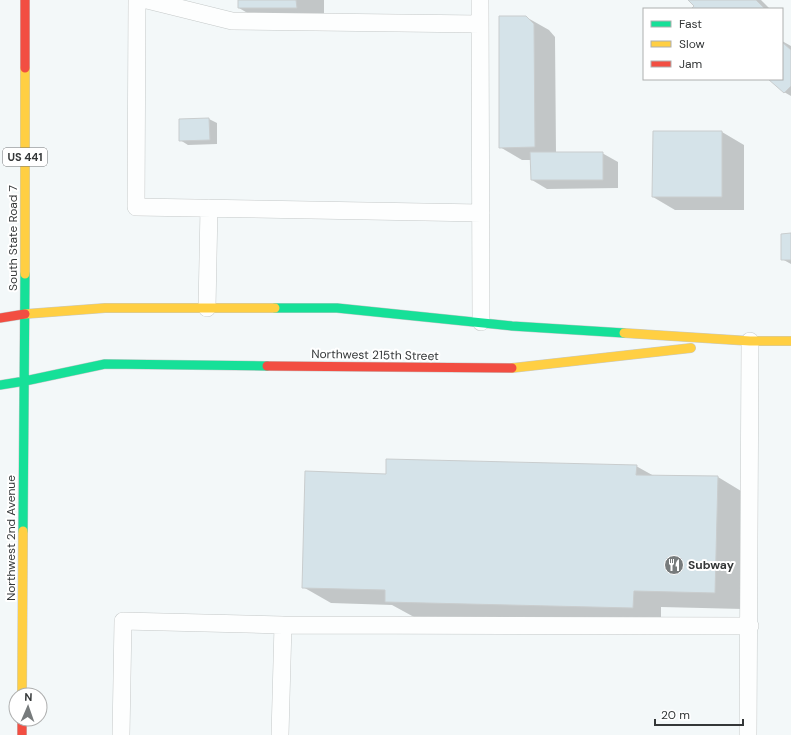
<svg xmlns="http://www.w3.org/2000/svg" width="791" height="735" font-family="'DM Sans',sans-serif">
  <rect width="100%" height="100%" fill="#f3f8f9"/>
  <path fill="#0003" d="M 239,0 L 324,0 L 324,23 L 266,24 L 239,8 Z
    M 690,0 L 761,0 L 770,9 L 695,9 L 695,6 Z
    M 526,17 L 549,30 L 555,37 L 556,153 L 602,153 L 618,162 L 618,188 L 547,189 L 532,180 L 531,160 L 522,160 L 500,147 Z
    M 782,41 L 791,46 L 791,96 L 784,92 L 770,79 L 782,79 Z
    M 209,119 L 217,123 L 217,144 L 188,145 L 180,140 Z
    M 654,132 L 722,132 L 744,145 L 744,210 L 675,210 L 653,197 Z
    M 791,234 L 791,264 L 782,259 Z
    M 636,466 L 654,476 L 718,477 L 746,494 L 743,609 L 661,607 L 661,623 L 414,617 L 392,605 L 331,603 L 303,587 L 387,475 Z"/>
  <path fill="#d5e3e9" stroke="#c9cdce" d="M 238,0 L 296,0 L 297,8 L 238,8 Z
    M 688,0 L 756,0 L 765,9 L 693,9 L 692,8 L 694,6 Z
    M 499,16 L 526,16 L 534,24 L 535,147 L 499,148 Z
    M 782,42 L 791,50 L 791,86 L 784,93 L 768,79 L 782,79 Z
    M 209,118 L 210,140 L 179,141 L 179,119 Z
    M 653,131 L 722,131 L 722,197 L 652,197 Z
    M 530,152 L 603,152 L 603,180 L 531,180 Z
    M 791,233 L 791,260 L 781,260 L 781,234 Z
    M 386,459 L 637,465 L 636,475 L 718,476 L 715,593 L 634,591 L 633,608 L 385,602 L 385,590 L 302,588 L 305,471 L 386,474 Z"/>
  <g fill="none" stroke-linecap="round" stroke-linejoin="round">
    <g stroke="#c5c9c9" stroke-width="18">
      <path id="lane" d="M 137,0 L 136,207 L 481,213
        M 147,0 L 232,21 L 480,24
        M 480,0 L 481,322
        M 207,308 L 209,208
        M 121,735 L 123,621 L 283,625
        M 280,735 L 283,625 L 750,626
        M 748,735 L 750,341"/>
    </g>
    <g stroke="#c5c9c9" stroke-width="10">
      <path id="fast" d="M 275,308 L 337,308 L 512,326 L 624,333
        M 25,381 L 105,364 L 267,366
        M 0,385 L 25,381
        M 23,531 L 25,274"/>
    </g>
    <g stroke="#c5c9c9" stroke-width="10">
      <path id="slow" d="M 25,68 L 25,274
        M 25,314 L 105,308 L 275,308
        M 624,333 L 750,341 L 791,341
        M 512,368 L 691,348
        M 22,695 L 23,531"/>
    </g>
    <g stroke="#c5c9c9" stroke-width="10">
      <path id="jam" d="M 25,0 L 25,68
        M 0,318 L 25,314
        M 267,366 L 512,368
        M 22,719 L 22,735"/>
    </g>
    <use href="#lane" stroke="#fdfefe" stroke-width="17"/>
    <use href="#fast" stroke="#16e098" stroke-width="9"/>
    <use href="#slow" stroke="#ffcf43" stroke-width="9"/>
    <use href="#jam" stroke="#f24e42" stroke-width="9"/>
  </g>
  <defs>
    <g id="restaurant-disc" transform="scale(1)"><circle r="9.5" fill="#777b7c" stroke="#fff"/><path d="M-5-6h1v4h1v-4h1v4h1v-4h1v5L-1.5 .5V6h-2V.5L-5-1ZM5-6V6H3V1.5H1.5Q1.5-4 5-6Z" fill="#fff"/></g>
  </defs>
  <g fill-rule="evenodd">
    <use href="#restaurant-disc" x="674" y="565"/>
  </g>
  <g text-anchor="middle" dominant-baseline="central" stroke-width="4" stroke-linejoin="round" paint-order="stroke">
    <rect fill="#fff" stroke="#717374" stroke-width="1" x="3" y="148" width="44" height="18" rx="3"/>
    <g font-size="11" font-weight="bold" fill="#343738">
      <text x="25" y="157">US 441</text>
    </g>
    <g font-size="12" fill="#343738" stroke="#fff">
      <text transform="translate(13 238) rotate(-90)">South State Road 7</text>
      <text transform="translate(375 355) rotate(1)">Northwest 215th Street</text>
      <text transform="translate(11 538) rotate(-90)">Northwest 2nd Avenue</text>
    </g>
    <g font-size="12" font-weight="bold" fill="#343738" stroke="#fff" text-anchor="start">
      <text x="688" y="565">Subway</text>
    </g>
  </g>
  <rect x="643" y="8" width="140" height="72" fill="#ffffff" stroke="#aeafaf"/>
  <rect x="651" y="21" width="20" height="6" fill="#16e098" stroke="#aeafaf"/>
  <text x="679" y="28" font-size="12" fill="#343738">Fast</text>
  <rect x="651" y="41" width="20" height="6" fill="#ffcf43" stroke="#aeafaf"/>
  <text x="679" y="48" font-size="12" fill="#343738">Slow</text>
  <rect x="651" y="61" width="20" height="6" fill="#f24e42" stroke="#aeafaf"/>
  <text x="679" y="68" font-size="12" fill="#343738">Jam</text>
  <g transform="translate(28 707) rotate(2)"><circle r="19" fill="#ffffff" stroke="#aeafaf"/>
  <path d="M0-3L7 15L0 10L-7 15Z" fill="#777b7c"/>
  <text y="-6" font-size="11" font-weight="bold" text-anchor="middle" fill="#343738">N</text>
  </g>
  <path d="M655 719v6h88v-6" fill="none" stroke="#343738" stroke-width="2"/>
  <text x="661" y="719" font-size="12" fill="#343738" stroke="#ffffff" stroke-width="3" paint-order="stroke">20 m</text>
</svg>
